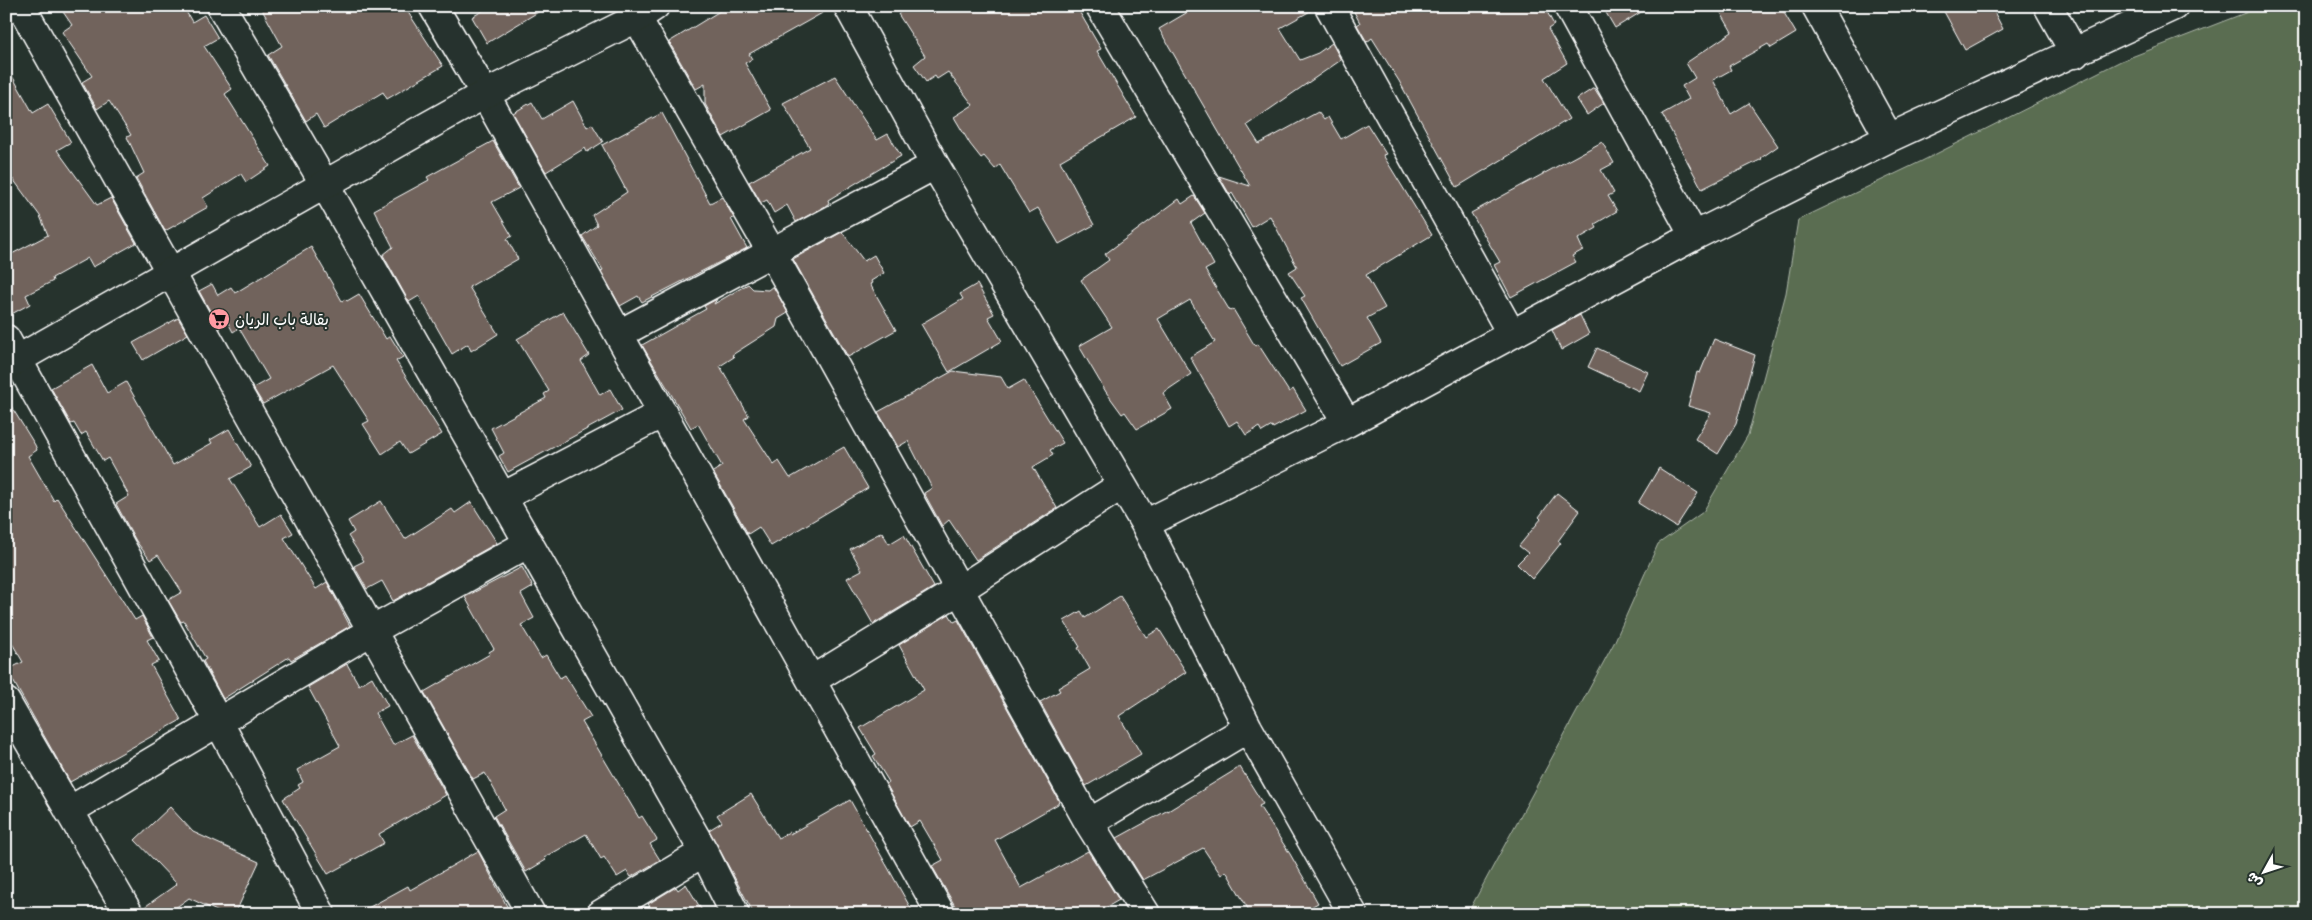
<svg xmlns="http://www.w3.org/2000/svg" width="2312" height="920" font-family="'Patrick Hand','Playpen Sans Arabic',sans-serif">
  <rect width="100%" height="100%" fill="#26332d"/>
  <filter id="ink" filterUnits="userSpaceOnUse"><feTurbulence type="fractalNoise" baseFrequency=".02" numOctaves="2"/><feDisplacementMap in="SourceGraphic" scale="10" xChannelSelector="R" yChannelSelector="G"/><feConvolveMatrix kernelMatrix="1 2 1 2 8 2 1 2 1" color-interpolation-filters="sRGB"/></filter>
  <g filter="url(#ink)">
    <path fill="#5a6d51" stroke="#acb6a8" d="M 2263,6 L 2306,6 L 2306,914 L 1473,914 L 1470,909 L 1614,643 L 1658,544 L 1703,512 L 1748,435 L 1786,293 L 1798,220 L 1922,161 L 2121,61 Z"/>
    <path fill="#71645c" stroke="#fff" d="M 59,6 L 183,6 L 192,22 L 204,15 L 218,38 L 204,46 L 232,89 L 225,94 L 270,166 L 246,182 L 241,174 L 203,198 L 208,207 L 165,231 L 136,178 L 144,173 L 127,137 L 131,135 L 109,101 L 97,109 L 82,82 L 92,76 L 62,32 L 72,25 Z
      M 260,6 L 404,6 L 443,66 L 387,99 L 383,92 L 324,128 L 316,114 L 306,121 L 268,55 L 282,46 Z
      M 491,6 L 548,6 L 487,43 L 472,17 Z
      M 728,6 L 833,7 L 749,54 L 752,59 L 745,63 L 771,110 L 723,137 L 705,104 L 705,84 L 696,89 L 669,42 Z
      M 910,6 L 1076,6 L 1101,49 L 1097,51 L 1136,117 L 1060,161 L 1094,225 L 1059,244 L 1038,208 L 1029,213 L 1000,165 L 995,169 L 984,156 L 981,158 L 970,144 L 954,117 L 973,105 L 948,72 L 937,79 L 935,76 L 926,82 L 914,65 L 925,56 L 898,14 Z
      M 1198,6 L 1313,6 L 1314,9 L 1280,28 L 1300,60 L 1318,53 L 1332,43 L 1341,60 L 1247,125 L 1259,144 L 1318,112 L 1324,120 L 1328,117 L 1341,139 L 1367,124 L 1386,154 L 1383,155 L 1432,235 L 1366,275 L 1385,308 L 1367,318 L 1381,343 L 1340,366 L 1301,298 L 1305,296 L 1289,272 L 1297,267 L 1270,216 L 1252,227 L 1232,193 L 1230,195 L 1219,176 L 1250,186 L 1159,29 Z
      M 1351,6 L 1544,6 L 1554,25 L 1548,29 L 1567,63 L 1544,78 L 1569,119 L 1457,187 L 1399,81 L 1372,38 L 1367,42 L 1357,25 L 1360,23 Z
      M 1602,6 L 1651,6 L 1615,28 Z
      M 1717,6 L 1780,6 L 1796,33 L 1771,48 L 1768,44 L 1729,66 L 1731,70 L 1713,80 L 1731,114 L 1749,103 L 1778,146 L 1761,158 L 1762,159 L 1702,189 L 1662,114 L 1689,99 L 1682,86 L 1695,78 L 1686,63 L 1732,32 Z
      M 1941,6 L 1991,6 L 2003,29 L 1965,50 Z
      M 6,65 L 33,113 L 48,104 L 71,142 L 57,150 L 97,205 L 111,198 L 136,243 L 93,267 L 88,258 L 52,278 L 53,281 L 26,295 L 30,304 L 6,317 L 6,257 L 48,235 L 40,216 L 13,179 L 6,185 Z
      M 835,76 L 877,140 L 888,134 L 901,156 L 828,200 L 829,203 L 824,207 L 796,222 L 787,205 L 774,213 L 767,200 L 761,203 L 749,182 L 810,148 L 783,103 Z
      M 1594,88 L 1604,103 L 1587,115 L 1577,99 Z
      M 573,101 L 587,127 L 592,124 L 603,142 L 587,152 L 585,148 L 546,172 L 513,113 L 532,102 L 542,119 Z
      M 662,113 L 710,203 L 722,197 L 734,218 L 731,219 L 747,248 L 642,302 L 638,296 L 620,306 L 601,271 L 603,270 L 582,236 L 597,225 L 592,215 L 627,192 L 602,145 Z
      M 493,141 L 519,188 L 492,202 L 512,236 L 507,239 L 518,259 L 469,287 L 498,334 L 471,351 L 468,344 L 452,354 L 419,296 L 409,302 L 383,255 L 393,247 L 374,210 L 429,180 L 427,177 Z
      M 1602,142 L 1614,163 L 1601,170 L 1614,193 L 1608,196 L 1617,211 L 1595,224 L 1597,228 L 1578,239 L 1583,250 L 1572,256 L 1576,262 L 1511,297 L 1494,265 L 1500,262 L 1471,213 Z
      M 1194,196 L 1205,213 L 1191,223 L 1214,265 L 1205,270 L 1230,311 L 1233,309 L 1255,346 L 1258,344 L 1289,392 L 1293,389 L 1306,410 L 1273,428 L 1272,426 L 1262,432 L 1259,427 L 1246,435 L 1237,421 L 1229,426 L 1190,357 L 1215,342 L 1190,300 L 1158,319 L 1191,374 L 1163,393 L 1172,409 L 1137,429 L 1125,412 L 1122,414 L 1106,392 L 1079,346 L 1112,327 L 1081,280 L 1109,260 L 1105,254 L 1179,199 L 1182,204 Z
      M 842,232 L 864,261 L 874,255 L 884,273 L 871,281 L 872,283 L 870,284 L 896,330 L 848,357 L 793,259 Z
      M 311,247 L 342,301 L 345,299 L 347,301 L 359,294 L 386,339 L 390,336 L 403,357 L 396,361 L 442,434 L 408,454 L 400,442 L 382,454 L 363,424 L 369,421 L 333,365 L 263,404 L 253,388 L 269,379 L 239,328 L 233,332 L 224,315 L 215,320 L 199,291 L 212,284 L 218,295 L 231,287 L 235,293 Z
      M 748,284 L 753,289 L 768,290 L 773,286 L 788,313 L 778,319 L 776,327 L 732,355 L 734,357 L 720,366 L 749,416 L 744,419 L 774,465 L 779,461 L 790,478 L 844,447 L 868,488 L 771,546 L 759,527 L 748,534 L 713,472 L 722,466 L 698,424 L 691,428 L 642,345 L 706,309 L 704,306 L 717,299 L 714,304 Z
      M 977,284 L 994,314 L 988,317 L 1002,341 L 949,372 L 921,324 L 963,299 L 960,294 Z
      M 563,312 L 589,355 L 581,361 L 600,395 L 610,389 L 622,410 L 508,472 L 499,456 L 504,453 L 491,428 L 546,398 L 544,394 L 549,391 L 517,339 Z
      M 1580,315 L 1589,334 L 1561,350 L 1552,330 Z
      M 178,318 L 188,334 L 143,360 L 133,343 Z
      M 1714,339 L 1755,355 L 1736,424 L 1718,454 L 1695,439 L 1711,413 L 1688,406 L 1697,372 L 1700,373 Z
      M 1597,348 L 1648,372 L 1639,391 L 1588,367 Z
      M 92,365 L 107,393 L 126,382 L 173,465 L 212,443 L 210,440 L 229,429 L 251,467 L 230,479 L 260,527 L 281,514 L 293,533 L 284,538 L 316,589 L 327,582 L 350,626 L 291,660 L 289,657 L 223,699 L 203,661 L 206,659 L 184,621 L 181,622 L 168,600 L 182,592 L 158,555 L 150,560 L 136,541 L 116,504 L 129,496 L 108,458 L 103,461 L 86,432 L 81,435 L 74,423 L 71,424 L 51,388 Z
      M 953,371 L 1001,377 L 1008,389 L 1024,380 L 1063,443 L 1050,450 L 1053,455 L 1033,467 L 1057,508 L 976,560 L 949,520 L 942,526 L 924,493 L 932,488 L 908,441 L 898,447 L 878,412 Z
      M 6,398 L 35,445 L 37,450 L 28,456 L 54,501 L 57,498 L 135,620 L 142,616 L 153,637 L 147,640 L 159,661 L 151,665 L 181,720 L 70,782 L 7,670 L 23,662 L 6,633 Z
      M 1659,468 L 1698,493 L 1676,527 L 1638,503 Z
      M 1557,493 L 1580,511 L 1558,541 L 1561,543 L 1532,579 L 1517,564 L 1528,553 L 1519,546 L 1541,519 L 1539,517 Z
      M 381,501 L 405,539 L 452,509 L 455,513 L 471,502 L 497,543 L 393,601 L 382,581 L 367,589 L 354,566 L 364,561 L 348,536 L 354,532 L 348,521 Z
      M 882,532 L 889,544 L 904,535 L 934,587 L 873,624 L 847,578 L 862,570 L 850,549 Z
      M 522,567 L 533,587 L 521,594 L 534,618 L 521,625 L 541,658 L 546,655 L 560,678 L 565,675 L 591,717 L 582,722 L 639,818 L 642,816 L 657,840 L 650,844 L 660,860 L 631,877 L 627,871 L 617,877 L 604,857 L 601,859 L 586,834 L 544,858 L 546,860 L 526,872 L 494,816 L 505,809 L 485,773 L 473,779 L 424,692 L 490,654 L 489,652 L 494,649 L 465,597 Z
      M 1120,596 L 1146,637 L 1159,629 L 1186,672 L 1119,716 L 1141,754 L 1086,786 L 1040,702 L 1060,691 L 1058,688 L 1090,669 L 1078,648 L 1080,647 L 1064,621 L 1081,611 L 1085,618 Z
      M 949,614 L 954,622 L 958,620 L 1059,801 L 1058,804 L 995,840 L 1021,888 L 1088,851 L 1119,900 L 1095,914 L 957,914 L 955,906 L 932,866 L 943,860 L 920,821 L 910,827 L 886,784 L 889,782 L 873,756 L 876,754 L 860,728 L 924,690 L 899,645 Z
      M 347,664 L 359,685 L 372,677 L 388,706 L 375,713 L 393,745 L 412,735 L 446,795 L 379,834 L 384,843 L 328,874 L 283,799 L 300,788 L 298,785 L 303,782 L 297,770 L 340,746 L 308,687 Z
      M 1240,767 L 1263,804 L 1259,806 L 1290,854 L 1318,903 L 1309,908 L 1313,914 L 1251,914 L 1226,871 L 1221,875 L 1203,848 L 1143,880 L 1117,838 L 1168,810 L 1168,811 Z
      M 751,794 L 778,838 L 789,832 L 790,834 L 850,800 L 914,914 L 754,914 L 709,830 L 722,822 L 717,815 Z
      M 170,807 L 193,832 L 259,862 L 235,914 L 223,914 L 189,898 L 167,914 L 145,914 L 143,908 L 177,884 L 135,840 Z
      M 478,851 L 511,914 L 357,914 L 408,886 L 410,890 Z
      M 686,884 L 704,914 L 655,914 L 648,904 L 676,887 L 678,890 Z"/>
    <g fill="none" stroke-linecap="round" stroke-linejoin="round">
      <g stroke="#fff" stroke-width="31">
        <path id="minor" d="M 21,6 L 531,914
          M 221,6 L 325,185 L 704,852 L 735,914
          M 433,6 L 485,94 L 941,914
          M 848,6 L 935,165 L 1145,524 L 1248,728 L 1353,914
          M 1100,6 L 1347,423
          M 1329,6 L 1511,333
          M 1568,6 L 1694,236
          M 1816,6 L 1889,138
          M 2048,6 L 2075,54
          M 637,18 L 772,253 L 1089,823 L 1146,914
          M 619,334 L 935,165
          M 6,339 L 219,723 L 321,914
          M 502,497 L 663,413
          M 1145,524 L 1347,423 L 1694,236 L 1889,138 L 2174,6
          M 812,680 L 959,590 L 1122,485
          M 6,702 L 129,914
          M 69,811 L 373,630 L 529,543
          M 1089,823 L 1248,728
          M 601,914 L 704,852"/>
      </g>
      <g stroke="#fff" stroke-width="31">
        <path id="tertiary" d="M 6,366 L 417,132 L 485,94 L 637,18 L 655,6"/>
      </g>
      <use href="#minor" stroke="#26332d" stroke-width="28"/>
      <use href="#tertiary" stroke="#26332d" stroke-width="28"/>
    </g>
  </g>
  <defs>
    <g id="supermarket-disc" transform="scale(1.125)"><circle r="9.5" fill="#ff9aa2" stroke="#26332d"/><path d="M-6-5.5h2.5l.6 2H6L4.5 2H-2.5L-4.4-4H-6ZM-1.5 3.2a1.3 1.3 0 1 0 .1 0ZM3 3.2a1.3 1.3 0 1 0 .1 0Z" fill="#111"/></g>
  </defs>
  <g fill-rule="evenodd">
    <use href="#supermarket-disc" x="219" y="319"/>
  </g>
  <g text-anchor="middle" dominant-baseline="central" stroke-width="4" stroke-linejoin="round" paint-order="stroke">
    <g font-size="16" fill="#fff" stroke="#26332d" text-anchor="start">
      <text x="235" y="319">بقالة باب الريان</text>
    </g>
  </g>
  <rect width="2312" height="920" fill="none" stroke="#26332d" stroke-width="25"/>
  <rect x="12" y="12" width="2287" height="895" fill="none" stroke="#fff" stroke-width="2" filter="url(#ink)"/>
  <g transform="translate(2264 872) rotate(230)" stroke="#26332d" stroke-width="4" paint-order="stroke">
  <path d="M0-4L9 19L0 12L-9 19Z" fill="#ffffff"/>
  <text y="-8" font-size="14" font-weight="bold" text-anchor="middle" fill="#ffffff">ش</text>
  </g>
</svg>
